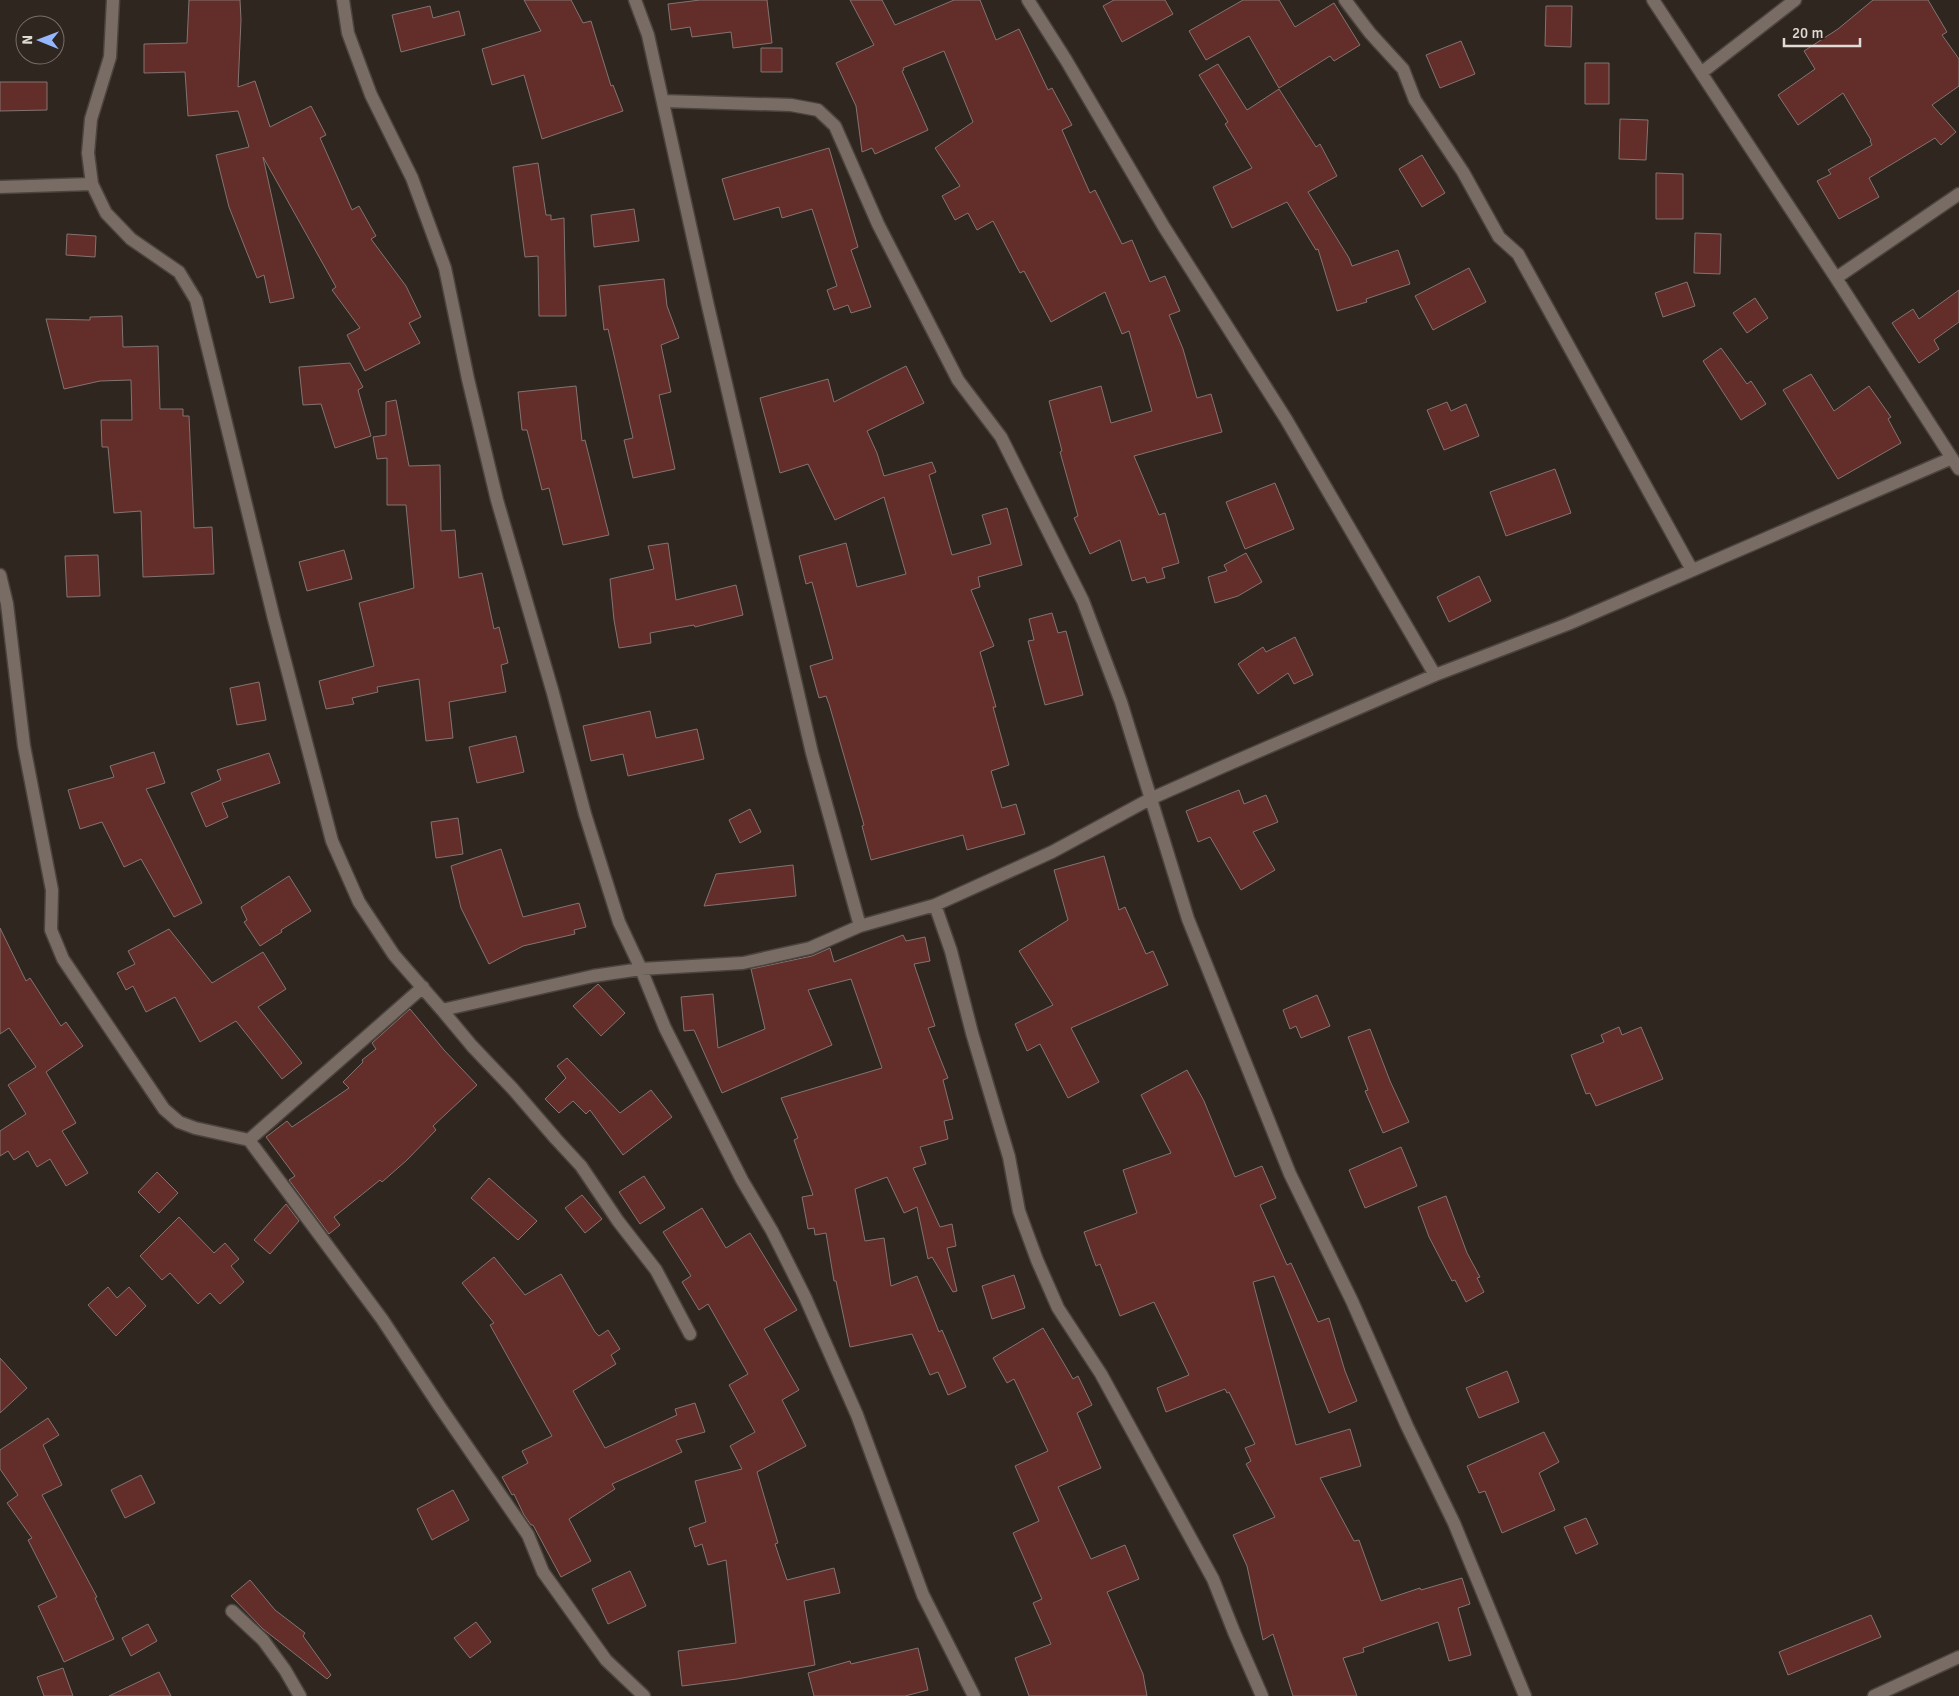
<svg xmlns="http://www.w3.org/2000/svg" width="1959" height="1696" font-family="Signika,sans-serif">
  <rect width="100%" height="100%" fill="#2f261f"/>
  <path fill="#632e29" stroke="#837371" d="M 189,0 L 240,0 L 241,20 L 238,87 L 255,81 L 270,127 L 311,106 L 326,135 L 320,138 L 352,210 L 359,206 L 376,236 L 371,239 L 406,286 L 421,317 L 409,323 L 420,343 L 365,371 L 347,335 L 360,328 L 332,290 L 336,287 L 263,157 L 294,298 L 270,303 L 264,275 L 257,278 L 229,207 L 216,155 L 249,147 L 238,111 L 188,116 L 185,72 L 144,73 L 144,44 L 187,43 Z
    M 524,0 L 571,0 L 583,23 L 591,21 L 611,86 L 613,85 L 623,111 L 542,139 L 524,75 L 492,85 L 482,49 L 541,31 Z
    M 700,0 L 767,0 L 772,43 L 733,48 L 731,32 L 692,37 L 690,27 L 671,30 L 668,4 Z
    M 850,0 L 882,0 L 895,25 L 954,0 L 980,0 L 996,40 L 1019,29 L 1048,90 L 1052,88 L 1072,125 L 1062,130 L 1090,193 L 1095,190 L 1122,244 L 1132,240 L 1150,282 L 1165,276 L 1180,311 L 1169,315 L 1183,349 L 1197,398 L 1211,394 L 1222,432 L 1134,456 L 1159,515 L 1165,513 L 1179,563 L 1162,568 L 1165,578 L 1147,583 L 1145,577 L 1132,581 L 1120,540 L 1090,554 L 1074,518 L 1078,516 L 1060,452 L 1062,451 L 1049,401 L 1101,386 L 1111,423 L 1152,411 L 1129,331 L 1122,334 L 1105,292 L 1051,322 L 1024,271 L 1020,273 L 993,221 L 977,230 L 968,213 L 955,220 L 942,196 L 960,186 L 935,148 L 973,122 L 944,51 L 903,68 L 904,70 L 902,71 L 928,130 L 875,154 L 872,148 L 862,152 L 856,106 L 836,63 L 874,45 Z
    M 1114,0 L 1165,0 L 1173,14 L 1122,42 L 1103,6 Z
    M 1243,0 L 1279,0 L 1295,27 L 1334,3 L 1360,45 L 1334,61 L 1330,56 L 1279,88 L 1249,36 L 1206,60 L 1189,31 Z
    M 1873,0 L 1928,0 L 1947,32 L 1942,35 L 1959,59 L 1959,86 L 1932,105 L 1956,132 L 1941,145 L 1935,138 L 1869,178 L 1879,197 L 1839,219 L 1817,181 L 1831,174 L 1828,170 L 1872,145 L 1870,141 L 1871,140 L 1843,93 L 1798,125 L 1778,95 L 1815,69 L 1804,51 L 1838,29 Z
    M 430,6 L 433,18 L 459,11 L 465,35 L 401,52 L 392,15 Z
    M 1546,6 L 1572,6 L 1571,47 L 1545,46 Z
    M 1461,41 L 1475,74 L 1440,88 L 1426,55 Z
    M 761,48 L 782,48 L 782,72 L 761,72 Z
    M 1585,63 L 1609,63 L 1609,104 L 1585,104 Z
    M 1218,64 L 1247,110 L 1279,89 L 1316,147 L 1320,144 L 1337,176 L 1308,192 L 1349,258 L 1352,266 L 1398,250 L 1410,284 L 1366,299 L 1367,302 L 1337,311 L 1318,249 L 1316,250 L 1287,202 L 1232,228 L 1213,187 L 1252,168 L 1225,124 L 1228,122 L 1199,75 Z
    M 0,82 L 47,82 L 47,110 L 0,111 Z
    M 1620,119 L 1648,120 L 1646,160 L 1619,159 Z
    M 829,148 L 858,247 L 851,250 L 871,307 L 851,313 L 848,305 L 834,310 L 827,290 L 837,286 L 812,209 L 782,218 L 779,207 L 734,220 L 722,179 Z
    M 1422,155 L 1445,193 L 1422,207 L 1399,169 Z
    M 538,163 L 546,215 L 551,215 L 551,220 L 564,218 L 566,316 L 539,316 L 538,256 L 525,257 L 513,167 Z
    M 1656,173 L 1683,174 L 1683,219 L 1656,219 Z
    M 634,209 L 639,241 L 594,247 L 591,215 Z
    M 1695,233 L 1721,234 L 1720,274 L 1694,273 Z
    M 67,234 L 96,236 L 95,257 L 66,255 Z
    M 1469,268 L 1486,302 L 1433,330 L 1415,296 Z
    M 664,279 L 667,306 L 679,338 L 661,345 L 671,392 L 659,395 L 675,469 L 633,478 L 624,440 L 633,438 L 608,329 L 604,330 L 599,286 Z
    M 1687,282 L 1695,306 L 1663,317 L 1655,293 Z
    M 1959,290 L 1959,322 L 1934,340 L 1939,349 L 1919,363 L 1892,323 L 1913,309 L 1919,319 Z
    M 1755,298 L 1768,318 L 1747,333 L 1733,313 Z
    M 122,316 L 123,347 L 158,346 L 160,409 L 183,409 L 183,416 L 189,416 L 194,528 L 212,527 L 214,574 L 143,577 L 141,511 L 114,513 L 108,447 L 102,447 L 101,420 L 132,420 L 131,380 L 100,381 L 64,389 L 46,319 L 90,320 L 90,317 Z
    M 1721,348 L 1747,384 L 1751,381 L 1766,404 L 1741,420 L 1703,361 Z
    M 350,363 L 363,387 L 358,390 L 371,436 L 335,448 L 321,404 L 303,405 L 299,367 Z
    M 906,366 L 924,403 L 867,431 L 877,453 L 884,476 L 932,462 L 936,472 L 929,475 L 952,555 L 991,544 L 982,515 L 1007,508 L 1022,565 L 978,577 L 980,587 L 971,590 L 994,646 L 980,652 L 996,707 L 993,707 L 1009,765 L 991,771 L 1002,808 L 1016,804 L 1025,834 L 967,850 L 963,835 L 871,860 L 862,826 L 864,825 L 829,704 L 826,696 L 819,698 L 810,666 L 833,659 L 812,582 L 806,584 L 799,556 L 846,543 L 857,587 L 906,574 L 884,497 L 835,520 L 808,464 L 780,473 L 760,398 L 828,379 L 834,402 Z
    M 1811,374 L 1834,411 L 1869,386 L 1891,417 L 1888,419 L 1901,443 L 1838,479 L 1783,390 Z
    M 576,386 L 582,441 L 585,440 L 609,535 L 563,545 L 549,488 L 542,490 L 527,430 L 522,430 L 518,392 Z
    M 396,400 L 409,466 L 440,465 L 441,531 L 455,530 L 459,578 L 482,573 L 494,629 L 499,627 L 508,663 L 501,665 L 506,692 L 449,702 L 453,738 L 426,741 L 419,679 L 377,687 L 378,692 L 352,698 L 354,704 L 326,709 L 319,681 L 374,666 L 359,603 L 414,588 L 406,505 L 387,505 L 387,458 L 377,459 L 373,437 L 386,435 L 386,402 Z
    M 1447,402 L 1451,411 L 1466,404 L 1479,436 L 1444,450 L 1427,410 Z
    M 1555,469 L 1571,513 L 1506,536 L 1490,492 Z
    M 1275,483 L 1294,529 L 1245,549 L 1226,502 Z
    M 668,543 L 676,600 L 736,585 L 743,615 L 695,627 L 694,625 L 650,633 L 651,643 L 619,648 L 614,620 L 610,579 L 654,569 L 648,546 Z
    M 344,550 L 352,579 L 307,591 L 299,562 Z
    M 1246,553 L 1262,582 L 1238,596 L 1215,603 L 1208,577 L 1227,571 L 1224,565 Z
    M 98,555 L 100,596 L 67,597 L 65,556 Z
    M 1479,576 L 1491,601 L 1449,622 L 1437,597 Z
    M 1052,613 L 1058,633 L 1066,631 L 1083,695 L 1045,705 L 1028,641 L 1034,640 L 1029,619 Z
    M 1295,637 L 1313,675 L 1294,684 L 1288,673 L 1258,694 L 1238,664 L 1263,647 L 1266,652 Z
    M 259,682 L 266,720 L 237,725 L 230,688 Z
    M 650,711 L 656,738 L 697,729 L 704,759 L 628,776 L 623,754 L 591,761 L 583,726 Z
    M 516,736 L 524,772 L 477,783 L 469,747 Z
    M 154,752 L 165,783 L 146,789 L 202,903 L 174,917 L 141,859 L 124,867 L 102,822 L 80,829 L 68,790 L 114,777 L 110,766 Z
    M 269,753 L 280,783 L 222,803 L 228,817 L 206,827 L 191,793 L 221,780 L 217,770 Z
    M 1239,790 L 1244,804 L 1266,795 L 1278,822 L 1253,832 L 1275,870 L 1241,890 L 1210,837 L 1198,842 L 1186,811 Z
    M 750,809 L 761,832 L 740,843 L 729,820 Z
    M 458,818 L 463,854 L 436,858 L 431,822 Z
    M 501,849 L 523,917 L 579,903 L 586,927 L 574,930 L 575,934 L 523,946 L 489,964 L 461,908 L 451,866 Z
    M 1104,856 L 1119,910 L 1125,907 L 1146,954 L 1153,951 L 1168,985 L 1071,1028 L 1099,1082 L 1068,1098 L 1040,1044 L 1027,1051 L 1015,1024 L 1053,1005 L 1019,951 L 1068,920 L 1054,870 Z
    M 793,865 L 796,896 L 704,906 L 716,874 Z
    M 289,876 L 311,911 L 281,930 L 282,932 L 260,946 L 244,922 L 247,920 L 241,907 Z
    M 0,928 L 26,981 L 30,978 L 61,1026 L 66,1022 L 83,1046 L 46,1072 L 76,1123 L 62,1131 L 88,1173 L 66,1186 L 50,1159 L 37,1167 L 28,1151 L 14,1160 L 8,1151 L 0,1156 L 0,1131 L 26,1114 L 8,1085 L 36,1067 L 9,1028 L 0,1034 Z
    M 169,929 L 212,983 L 263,952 L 286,989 L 258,1007 L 302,1063 L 282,1079 L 236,1021 L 200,1042 L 175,997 L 146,1012 L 133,986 L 126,990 L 117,973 L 135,964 L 128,951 Z
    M 903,935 L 906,941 L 925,937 L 930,961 L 914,964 L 935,1026 L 928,1028 L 948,1078 L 943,1080 L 953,1119 L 944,1121 L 948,1139 L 920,1147 L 926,1164 L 913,1168 L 940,1227 L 952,1224 L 956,1246 L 947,1248 L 957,1291 L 953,1292 L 932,1257 L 928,1259 L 917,1207 L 904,1213 L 887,1177 L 855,1189 L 865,1241 L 884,1238 L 891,1286 L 917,1276 L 939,1332 L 942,1330 L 966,1387 L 948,1395 L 938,1372 L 930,1375 L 912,1334 L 850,1347 L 836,1281 L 834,1281 L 826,1233 L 815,1235 L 814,1228 L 808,1229 L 802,1197 L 813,1195 L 794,1140 L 798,1138 L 781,1098 L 882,1068 L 851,979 L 808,990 L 832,1045 L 722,1093 L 694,1030 L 684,1031 L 681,997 L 713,994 L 718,1048 L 765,1029 L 751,969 L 812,956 L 830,948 L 834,962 Z
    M 598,984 L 625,1013 L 601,1036 L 573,1006 Z
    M 1317,995 L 1330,1026 L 1301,1038 L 1296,1026 L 1290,1029 L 1283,1010 Z
    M 410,1009 L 444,1050 L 477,1085 L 433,1126 L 436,1130 L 407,1160 L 382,1182 L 380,1180 L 334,1217 L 340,1225 L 329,1234 L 289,1180 L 295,1176 L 266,1137 L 287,1121 L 292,1127 L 349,1088 L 343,1082 L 363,1062 L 362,1060 L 376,1049 L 372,1043 Z
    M 1619,1027 L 1622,1035 L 1641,1027 L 1663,1079 L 1596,1106 L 1590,1093 L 1586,1094 L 1571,1055 L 1604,1042 L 1601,1035 Z
    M 1370,1029 L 1390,1081 L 1409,1122 L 1383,1133 L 1365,1091 L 1368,1090 L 1348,1037 Z
    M 567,1058 L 620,1113 L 651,1090 L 672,1117 L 623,1155 L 590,1110 L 586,1114 L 573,1101 L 559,1113 L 545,1099 L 566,1078 L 557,1066 Z
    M 1187,1070 L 1204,1101 L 1235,1177 L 1262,1166 L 1276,1198 L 1260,1205 L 1287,1265 L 1291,1263 L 1318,1322 L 1329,1318 L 1345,1371 L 1357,1401 L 1329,1413 L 1274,1276 L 1253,1282 L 1296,1445 L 1350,1429 L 1361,1466 L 1320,1478 L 1354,1541 L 1359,1540 L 1381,1601 L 1420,1588 L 1421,1590 L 1462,1578 L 1470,1604 L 1458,1608 L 1471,1655 L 1449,1661 L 1438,1622 L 1363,1648 L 1364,1652 L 1343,1658 L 1357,1696 L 1293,1696 L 1273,1634 L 1263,1640 L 1247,1566 L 1233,1535 L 1275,1517 L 1246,1464 L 1251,1461 L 1245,1448 L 1255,1444 L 1229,1392 L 1227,1393 L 1225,1389 L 1166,1412 L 1157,1388 L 1189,1375 L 1154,1302 L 1120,1316 L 1100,1264 L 1096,1266 L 1084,1232 L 1137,1213 L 1123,1170 L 1171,1153 L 1141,1095 Z
    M 1401,1147 L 1417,1186 L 1365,1208 L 1349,1170 Z
    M 157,1172 L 178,1193 L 159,1213 L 138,1192 Z
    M 644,1176 L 665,1208 L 640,1224 L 619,1192 Z
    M 489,1178 L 537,1221 L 518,1240 L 471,1198 Z
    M 582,1195 L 602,1219 L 585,1233 L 565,1208 Z
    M 1446,1196 L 1467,1253 L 1480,1277 L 1477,1278 L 1484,1292 L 1466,1302 L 1455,1280 L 1452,1281 L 1429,1237 L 1418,1207 Z
    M 286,1204 L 299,1221 L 270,1254 L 254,1240 Z
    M 702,1208 L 726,1248 L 750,1233 L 797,1310 L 764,1329 L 799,1390 L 782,1400 L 806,1446 L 757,1472 L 778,1543 L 775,1544 L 787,1580 L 834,1568 L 840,1593 L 804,1601 L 815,1665 L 737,1679 L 682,1686 L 678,1651 L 736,1643 L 726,1560 L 708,1565 L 702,1544 L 695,1547 L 689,1528 L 706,1522 L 695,1481 L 742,1469 L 730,1446 L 755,1432 L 729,1385 L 748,1374 L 708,1304 L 699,1310 L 682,1282 L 691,1276 L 663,1232 Z
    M 179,1217 L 214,1253 L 225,1243 L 239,1259 L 231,1266 L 244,1282 L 220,1304 L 210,1293 L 198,1304 L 170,1273 L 162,1280 L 140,1256 Z
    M 494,1257 L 525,1295 L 561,1274 L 595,1332 L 599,1336 L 608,1330 L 620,1349 L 611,1355 L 616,1364 L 573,1391 L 605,1448 L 677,1415 L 675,1409 L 695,1403 L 705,1432 L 676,1440 L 682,1452 L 612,1484 L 615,1489 L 569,1519 L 591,1561 L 561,1577 L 533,1525 L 531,1525 L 524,1515 L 514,1494 L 512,1495 L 502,1477 L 528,1463 L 522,1451 L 552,1436 L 490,1325 L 494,1323 L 462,1283 Z
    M 1014,1275 L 1025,1308 L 992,1319 L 982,1286 Z
    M 108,1287 L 117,1298 L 129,1287 L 146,1306 L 116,1336 L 88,1305 Z
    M 1043,1328 L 1073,1379 L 1078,1376 L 1092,1405 L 1077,1413 L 1101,1468 L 1058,1487 L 1091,1559 L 1125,1545 L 1139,1579 L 1107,1592 L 1143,1674 L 1147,1696 L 1029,1696 L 1015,1658 L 1051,1644 L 1033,1603 L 1042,1599 L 1013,1533 L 1039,1521 L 1015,1466 L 1048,1451 L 1014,1379 L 1007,1383 L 993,1358 Z
    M 0,1358 L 27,1388 L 0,1413 Z
    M 1507,1371 L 1519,1402 L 1479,1418 L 1466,1388 Z
    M 48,1418 L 59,1435 L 43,1445 L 62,1485 L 42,1495 L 97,1597 L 95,1598 L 114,1639 L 64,1662 L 38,1606 L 57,1597 L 28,1540 L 32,1538 L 7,1503 L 18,1495 L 0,1469 L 0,1450 Z
    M 1544,1432 L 1559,1462 L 1539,1473 L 1555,1510 L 1502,1533 L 1485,1491 L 1479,1493 L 1467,1466 Z
    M 141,1475 L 155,1503 L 125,1518 L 111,1490 Z
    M 453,1490 L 469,1520 L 432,1540 L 417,1509 Z
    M 1586,1518 L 1598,1544 L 1576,1554 L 1564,1527 Z
    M 630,1571 L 646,1606 L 608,1624 L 592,1589 Z
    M 250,1580 L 275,1610 L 305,1633 L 303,1636 L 331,1675 L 327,1679 L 263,1629 L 231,1596 Z
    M 1871,1615 L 1881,1637 L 1788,1675 L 1779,1652 Z
    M 476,1622 L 491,1642 L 470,1658 L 454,1638 Z
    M 148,1624 L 157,1641 L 131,1656 L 122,1638 Z
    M 918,1648 L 928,1690 L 905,1696 L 814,1696 L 808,1673 L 850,1661 L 851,1664 Z
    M 63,1668 L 73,1696 L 44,1696 L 37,1677 Z
    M 159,1672 L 171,1696 L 109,1696 Z"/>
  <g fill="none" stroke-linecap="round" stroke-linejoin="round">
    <g stroke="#4c433e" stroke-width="15">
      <path id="minor" d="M 113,0 L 110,57 L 91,119 L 88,153 L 92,184 L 106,213 L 131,239 L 179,272 L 196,300 L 274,619 L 332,841 L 359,902 L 394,955 L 442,1010 L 593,976 L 641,969 L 743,963 L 810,948 L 860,926
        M 343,0 L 348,33 L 371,95 L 412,178 L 445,268 L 468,379 L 497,500 L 553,693 L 585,814 L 619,922 L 641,969 L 665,1028 L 742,1180 L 772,1231 L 805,1297 L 857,1415 L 923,1595 L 974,1696
        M 635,0 L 648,35 L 708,306 L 812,753 L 860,926 L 935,905 L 1052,852 L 1150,799 L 1222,767 L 1435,675 L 1568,624 L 1952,458
        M 1028,0 L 1066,60 L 1164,227 L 1286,419 L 1435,675
        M 1345,0 L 1370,33 L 1403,69 L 1415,100 L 1463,172 L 1499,237 L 1518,254 L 1692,570
        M 1653,0 L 1836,278 L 1959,469
        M 1701,73 L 1795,0
        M 663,101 L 791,105 L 818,110 L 835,126 L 878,224 L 958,380 L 1001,437 L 1083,601 L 1121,702 L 1188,919 L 1290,1174 L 1352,1301 L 1407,1426 L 1454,1523 L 1525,1696
        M 0,187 L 92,184
        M 1836,278 L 1959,194
        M 0,575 L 7,604 L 24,746 L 52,890 L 51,930 L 63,959 L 164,1109 L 179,1122 L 195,1128 L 249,1140 L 382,1319 L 440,1407 L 528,1535 L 543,1572 L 606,1660 L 644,1696
        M 935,905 L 951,951 L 972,1033 L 1009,1157 L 1019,1211 L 1037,1260 L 1058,1308 L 1101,1374 L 1213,1579 L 1234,1632 L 1262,1696
        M 442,1010 L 472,1046 L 512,1088 L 556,1139 L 581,1166 L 618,1221 L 656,1270 L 690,1334
        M 249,1140 L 423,987
        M 232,1611 L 263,1640 L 285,1670 L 300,1696
        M 1874,1696 L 1959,1657"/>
    </g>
    <use href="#minor" stroke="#786c64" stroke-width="12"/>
  </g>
  <g transform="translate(40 40) rotate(271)"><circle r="24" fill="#2f261f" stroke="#766e68"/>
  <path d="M0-4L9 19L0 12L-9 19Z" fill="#95b7fd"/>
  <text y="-8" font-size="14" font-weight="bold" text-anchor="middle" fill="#e1dbd6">N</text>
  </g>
  <path d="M1784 38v8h76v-8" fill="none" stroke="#e1dbd6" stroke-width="2.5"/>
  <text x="1792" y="38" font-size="15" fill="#e1dbd6" stroke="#2f261f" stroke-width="4" paint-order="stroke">20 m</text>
</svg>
